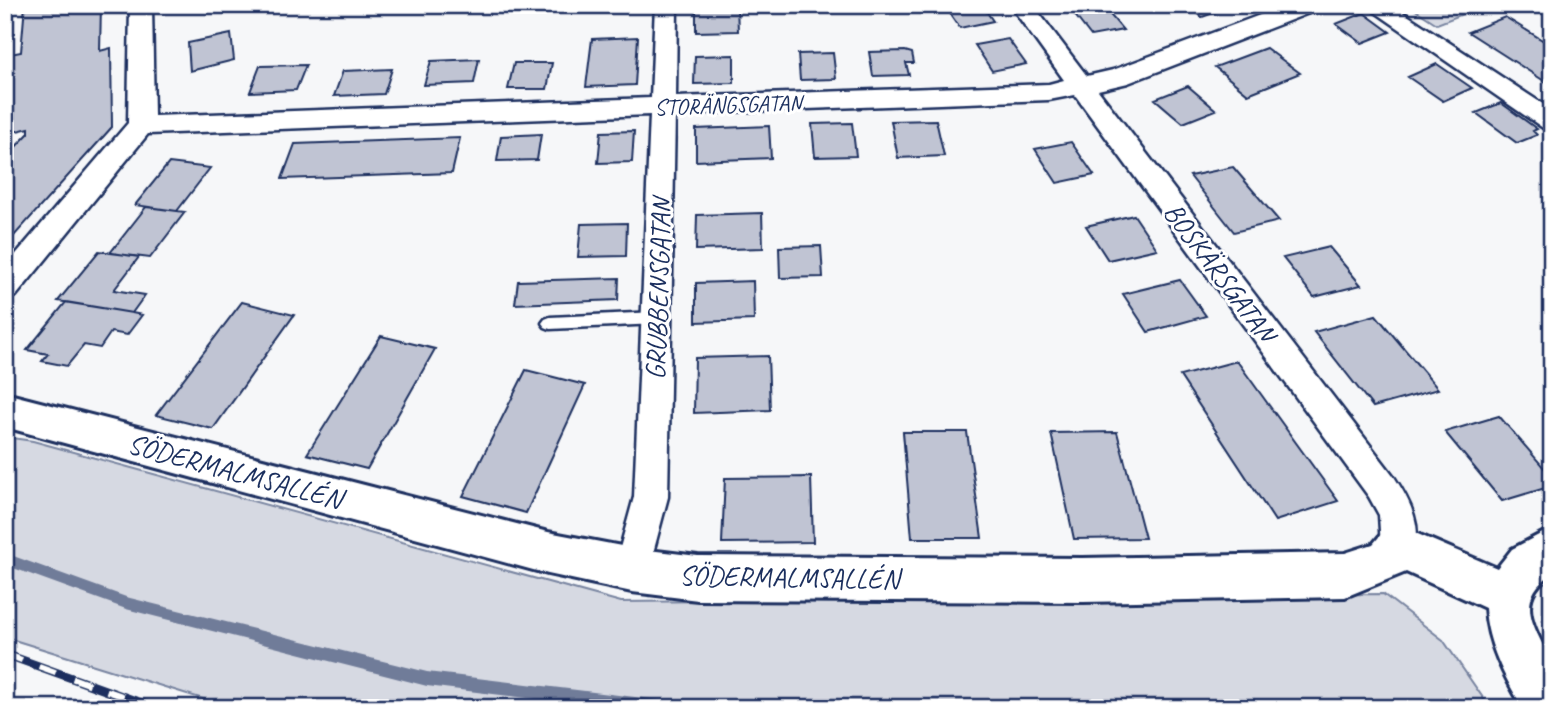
<svg xmlns="http://www.w3.org/2000/svg" width="1557" height="713" font-family="Caveat,sans-serif">
  <rect width="100%" height="100%" fill="#f6f7f9"/>
  <filter id="ink" filterUnits="userSpaceOnUse"><feTurbulence type="fractalNoise" baseFrequency=".0143" numOctaves="2"/><feDisplacementMap in="SourceGraphic" scale="14" xChannelSelector="R" yChannelSelector="G"/><feConvolveMatrix kernelMatrix="1 2 1 2 8 2 1 2 1" color-interpolation-filters="sRGB"/></filter>
  <g filter="url(#ink)">
    <path fill="#d6d9e2" stroke="#7884a0" stroke-width="2" d="M 1408,5 L 1470,5 L 1476,9 L 1437,24 Z
      M 5,437 L 33,441 L 621,602 L 1383,594 L 1443,640 L 1490,708 L 232,708 L 14,640 L 5,634 Z"/>
    <g fill="none" stroke-linecap="round" stroke-linejoin="round">
      <path fill="#707c99" fill-rule="evenodd" d="M 5,553 L 126,597 L 427,672 L 668,701 L 673,703 L 675,708 L 611,708 L 427,686 L 126,609 L 5,565 Z"/>
    </g>
    <path fill="#c0c4d3" stroke="#1b2f5e" stroke-width="2" d="M 25,5 L 101,5 L 100,51 L 111,48 L 112,127 L 5,246 L 5,158 L 29,133 L 29,128 L 5,134 L 5,55 L 21,52 Z
      M 696,5 L 737,5 L 738,31 L 696,32 Z
      M 968,5 L 982,5 L 993,21 L 960,28 L 949,12 L 970,8 Z
      M 1067,5 L 1102,5 L 1123,30 L 1091,36 Z
      M 1188,5 L 1227,5 L 1230,7 L 1202,17 Z
      M 1364,13 L 1390,32 L 1362,43 L 1336,24 Z
      M 1505,17 L 1552,46 L 1552,86 L 1468,32 Z
      M 231,34 L 234,60 L 190,71 L 188,43 Z
      M 638,37 L 635,85 L 586,87 L 592,39 Z
      M 1008,39 L 1026,64 L 992,71 L 975,45 Z
      M 1266,48 L 1300,73 L 1248,94 L 1215,67 Z
      M 905,51 L 912,53 L 914,63 L 906,63 L 909,75 L 873,76 L 869,52 Z
      M 833,53 L 836,79 L 800,80 L 798,54 Z
      M 734,55 L 734,83 L 694,84 L 695,56 Z
      M 479,59 L 474,83 L 424,85 L 431,61 Z
      M 514,63 L 552,63 L 547,89 L 508,89 Z
      M 1437,64 L 1472,88 L 1443,101 L 1408,77 Z
      M 306,65 L 296,90 L 250,92 L 260,66 Z
      M 392,69 L 384,94 L 334,96 L 343,71 Z
      M 1188,86 L 1216,110 L 1183,123 L 1155,99 Z
      M 1501,103 L 1537,129 L 1533,131 L 1537,135 L 1517,143 L 1476,113 Z
      M 936,120 L 944,156 L 898,158 L 891,121 Z
      M 852,123 L 856,156 L 815,157 L 812,124 Z
      M 769,126 L 771,158 L 696,161 L 696,129 Z
      M 634,131 L 632,162 L 598,163 L 601,132 Z
      M 541,134 L 537,160 L 497,161 L 501,136 Z
      M 460,138 L 452,173 L 282,179 L 295,144 Z
      M 1071,142 L 1094,175 L 1057,183 L 1035,149 Z
      M 169,163 L 210,168 L 177,211 L 135,205 Z
      M 1233,167 L 1279,221 L 1234,232 L 1190,176 Z
      M 146,207 L 185,212 L 150,258 L 110,253 Z
      M 762,213 L 763,248 L 696,250 L 697,215 Z
      M 1134,215 L 1157,249 L 1108,260 L 1086,226 Z
      M 627,223 L 626,256 L 578,257 L 581,224 Z
      M 821,246 L 823,277 L 780,278 L 779,247 Z
      M 1329,247 L 1361,285 L 1314,297 L 1283,258 Z
      M 99,251 L 139,257 L 114,290 L 145,295 L 132,313 L 58,301 Z
      M 619,278 L 618,300 L 515,304 L 518,281 Z
      M 1180,280 L 1206,316 L 1148,332 L 1123,294 Z
      M 753,281 L 754,320 L 696,322 L 696,283 Z
      M 66,302 L 132,313 L 142,315 L 127,335 L 111,332 L 100,348 L 84,345 L 67,366 L 42,361 L 48,354 L 27,350 Z
      M 242,302 L 294,315 L 213,429 L 156,415 Z
      M 1376,315 L 1438,389 L 1373,407 L 1314,332 Z
      M 381,336 L 435,349 L 367,469 L 307,454 Z
      M 768,356 L 770,410 L 694,413 L 695,358 Z
      M 1237,361 L 1338,501 L 1275,521 L 1180,376 Z
      M 526,370 L 585,385 L 526,513 L 463,496 Z
      M 1499,416 L 1552,477 L 1552,486 L 1502,501 L 1445,432 Z
      M 903,432 L 967,432 L 982,538 L 912,538 Z
      M 1117,432 L 1145,538 L 1074,539 L 1051,433 Z
      M 811,477 L 813,542 L 722,543 L 725,478 Z"/>
    <g fill="none" stroke-linecap="round" stroke-linejoin="round">
      <g stroke="#1b2f5e" stroke-width="5">
        <path id="lane" d="M 657,312 L 662,314 L 665,318 L 662,322 L 657,324 L 550,329 L 545,327 L 542,323 L 545,319 L 550,317 Z"/>
      </g>
      <g stroke="#1b2f5e" stroke-width="5">
        <path id="street" d="M 130,5 L 152,5 L 154,116 L 651,98 L 655,5 L 677,5 L 676,97 L 1049,84 L 1064,80 L 1010,5 L 1033,5 L 1087,76 L 1113,70 L 1287,5 L 1311,5 L 1313,8 L 1309,13 L 1128,83 L 1098,90 L 1393,475 C 1410,501 1425,528 1412,559 L 1399,564 L 1386,559 L 1381,547 L 1379,515 L 1369,497 L 1075,95 L 1049,100 L 675,114 L 668,497 L 645,583 L 632,588 L 619,583 L 614,570 L 634,497 L 650,115 L 148,134 L 16,296 L 5,300 L 5,267 L 128,123 Z
          M 1365,5 L 1392,5 L 1552,110 L 1552,131 L 1543,128 Z"/>
      </g>
      <g stroke="#1b2f5e" stroke-width="6">
        <path id="secondary" d="M 5,393 L 548,532 L 632,548 L 698,556 L 1083,558 L 1345,553 L 1373,544 L 1383,532 L 1399,526 L 1497,568 L 1512,549 L 1552,528 L 1552,574 C 1510,601 1539,632 1551,663 C 1555,675 1552,695 1552,708 L 1523,708 C 1505,678 1487,644 1485,608 L 1406,572 L 1345,597 L 1083,602 L 698,600 L 632,592 L 548,574 L 5,427 Z"/>
      </g>
      <use href="#lane" fill="#fff" fill-rule="evenodd"/>
      <use href="#street" fill="#fff" fill-rule="evenodd"/>
      <use href="#secondary" fill="#fff" fill-rule="evenodd"/>
      <g stroke="#1b2f5e" stroke-width="9">
        <path id="rail" d="M 5,654 L 155,708"/>
      </g>
      <use href="#rail" stroke="#fff" stroke-width="6" stroke-dasharray="18" stroke-linecap="butt"/>
    </g>
  </g>
  <g text-anchor="middle" dominant-baseline="central" stroke-width="6" stroke-linejoin="round" paint-order="stroke">
    <g font-size="23" fill="#1b2f5e" stroke="#fff">
      <text transform="translate(728 105) rotate(-2)">STORÄNGSGATAN</text>
    </g>
    <g font-size="28" fill="#1b2f5e" stroke="#fff">
      <text transform="translate(1220 272) rotate(53)">BOSKÄRSGATAN</text>
      <text transform="translate(658 289) rotate(-88)">GRUBBENSGATAN</text>
      <text transform="translate(235 471) rotate(15)">SÖDERMALMSALLÉN</text>
      <text transform="translate(789 577) rotate(1)">SÖDERMALMSALLÉN</text>
    </g>
  </g>
  <rect width="1557" height="713" fill="none" stroke="#fff" stroke-width="28"/>
  <rect x="14" y="14" width="1529" height="685" fill="none" stroke="#1b2f5e" stroke-width="2.5" filter="url(#ink)"/>
</svg>
